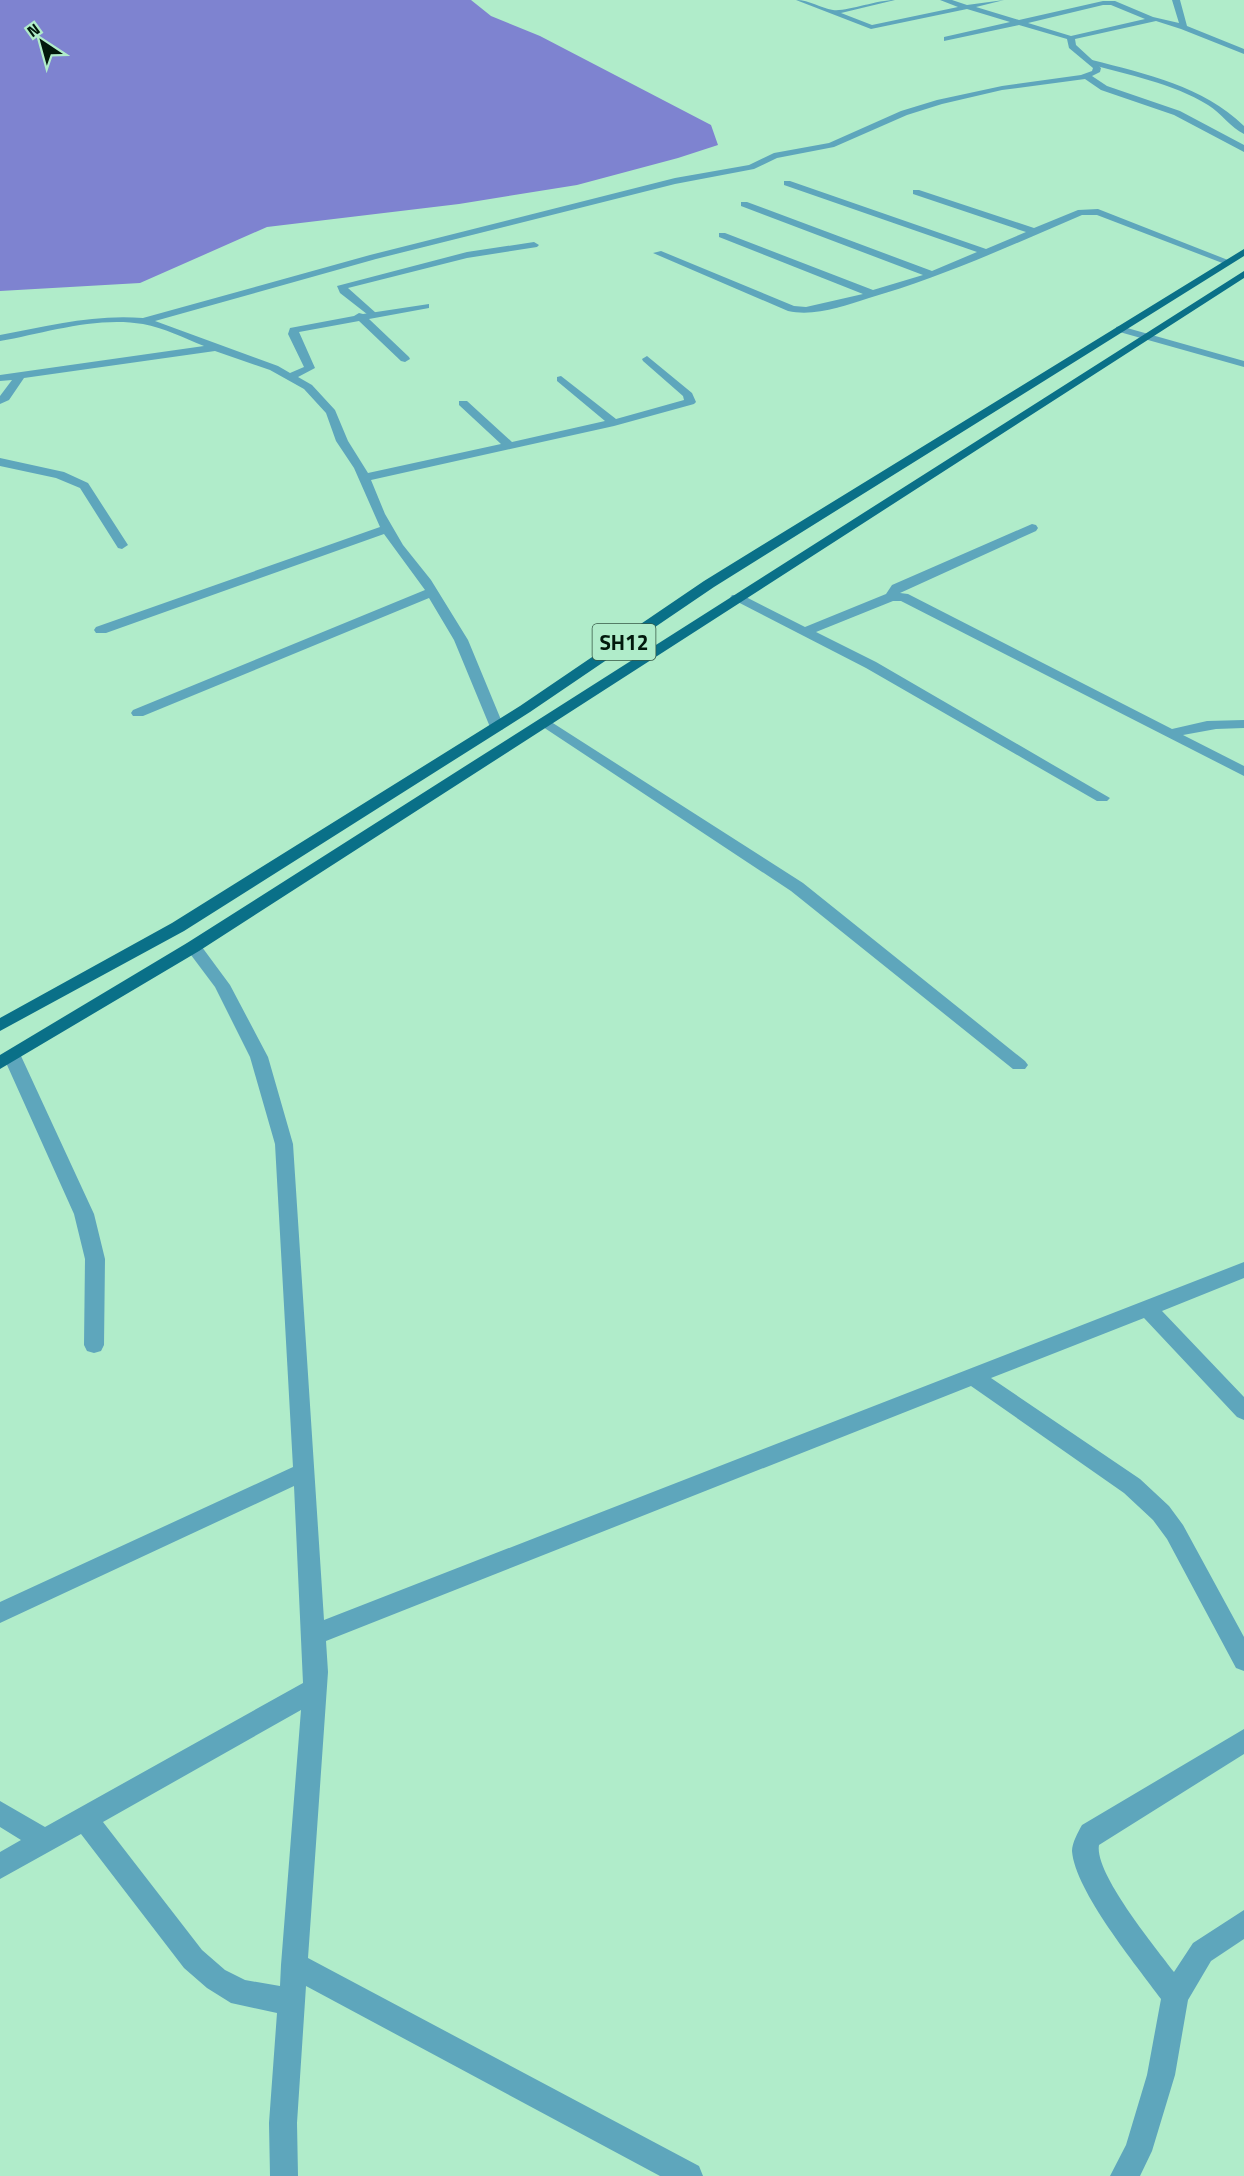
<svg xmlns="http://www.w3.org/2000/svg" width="1244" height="2176" font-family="'Titillium Web',sans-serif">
  <rect width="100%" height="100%" fill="#b0ecca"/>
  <path fill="#7e83d0" d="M 0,0 L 471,0 L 491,16 L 540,36 L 711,125 L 718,145 L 678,158 L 577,185 L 459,204 L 267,227 L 140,283 L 0,291 Z"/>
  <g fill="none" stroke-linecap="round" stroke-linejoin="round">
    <path fill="#5ea6bc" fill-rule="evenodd" d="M 1092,60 C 1146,74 1203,86 1244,126 L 1244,134 C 1231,128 1221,113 1208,105 C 1172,83 1129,75 1089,64 L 1088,62 Z
      M 534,242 L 539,245 L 537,247 L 467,258 L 348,288 L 376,313 L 377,315 L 372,318 L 340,293 L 337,286 L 467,252 Z
      M 1120,326 L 1244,361 L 1244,367 L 1116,331 L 1116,327 Z
      M 545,718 L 803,883 L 1025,1061 L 1028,1065 L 1025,1069 L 1013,1069 L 791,891 L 540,725 L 538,722 L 540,719 Z"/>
    <path fill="#5ea6bc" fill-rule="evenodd" d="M 796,0 C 810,0 820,8 833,10 C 846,12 876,0 895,0 L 841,13 L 872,25 L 958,7 L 940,0 L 952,0 L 967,5 L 1004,0 L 976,7 L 1019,20 L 1103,1 L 1115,1 L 1153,17 L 1179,23 L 1172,0 L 1180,0 L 1187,26 L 1244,49 L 1244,54 L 1181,29 L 1156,21 L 1075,39 L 1076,45 L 1101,68 L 1100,72 L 1092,76 L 1107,86 L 1180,111 L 1244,145 L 1244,152 L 1174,115 L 1101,90 L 1085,79 L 1002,90 L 942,104 L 907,115 L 834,147 L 777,158 L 754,169 L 675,184 L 376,259 L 155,321 L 278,366 L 290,373 L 304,367 L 288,334 L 290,328 L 354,316 L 359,313 L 363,314 L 429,304 L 429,308 L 369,319 L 409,357 L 410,359 L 405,362 L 401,361 L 359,321 L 299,332 L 315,368 L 298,377 L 312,385 L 335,410 L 348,441 L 368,473 L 501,444 L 459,405 L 459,401 L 467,401 L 512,442 L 605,421 L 557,381 L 557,377 L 561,376 L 616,419 L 684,400 L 683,396 L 643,361 L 642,359 L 647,356 L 692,393 L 696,402 L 694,404 L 614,426 L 371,480 L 385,514 L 403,545 L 431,580 L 468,640 L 504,727 L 502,730 L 492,730 L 490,727 L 454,640 L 429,598 L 143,716 L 133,716 L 131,713 L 133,710 L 425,590 L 384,534 L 106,633 L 96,633 L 94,630 L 96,627 L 380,527 L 354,468 L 336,441 L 326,413 L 304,389 L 270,370 L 215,351 L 24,378 L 9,400 L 0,404 L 0,396 L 12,380 L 0,381 L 0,375 L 204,346 C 184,338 164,328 143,324 C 96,316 45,333 0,341 L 0,335 C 48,326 94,314 143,318 L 370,255 L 675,178 L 749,165 L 774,153 L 829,143 L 901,111 L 937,100 L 1002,86 L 1081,75 L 1092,71 L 1093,68 L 1069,48 L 1067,39 L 1019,25 L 944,41 L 944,37 L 1010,22 L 967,9 L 871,29 ZM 1103,5 L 1111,5 L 1145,19 L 1071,36 L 1028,23 Z
      M 784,181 L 790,181 L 986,249 L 1026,232 L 913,194 L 913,190 L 919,190 L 1034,228 L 1078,210 L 1098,209 L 1233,262 L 1225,264 L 1097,215 L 1082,215 C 1012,245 942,277 869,298 C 844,306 814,317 788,311 L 653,253 L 661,251 L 794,306 L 806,307 L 863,294 L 719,237 L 719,233 L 725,233 L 873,290 L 923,275 L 741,206 L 741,202 L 747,202 L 932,271 L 977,252 L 784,185 Z
      M 0,458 L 64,472 L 88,483 L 128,545 L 122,549 L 118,548 L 80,488 L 56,478 L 0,466 Z
      M 1032,524 L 1036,525 L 1038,528 L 1036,531 L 900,593 L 908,594 L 1172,729 L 1207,721 L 1244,720 L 1244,728 L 1216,729 L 1183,735 L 1244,766 L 1244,776 L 901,601 L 893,601 L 816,632 L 876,662 L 1110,798 L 1107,801 L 1097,801 L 866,668 L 730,598 L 732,595 L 742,595 L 805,627 L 886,594 L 892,585 Z
      M 193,942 L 199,943 L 230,985 L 268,1057 L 293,1144 L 324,1620 L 1244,1262 L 1244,1278 L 1162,1311 L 1244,1397 L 1244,1420 L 1237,1417 L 1144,1318 L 991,1378 L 1140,1479 L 1169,1506 L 1183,1525 L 1244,1637 L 1244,1671 L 1236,1668 L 1167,1539 L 1153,1520 L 1124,1493 L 971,1386 L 326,1641 L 328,1672 L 308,1958 L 699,2166 L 703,2176 L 660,2176 L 306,1986 L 297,2123 L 298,2176 L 270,2176 L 269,2123 L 277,2013 L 231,2003 L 207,1988 L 184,1968 L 81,1834 L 0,1879 L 0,1852 L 21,1840 L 0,1827 L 0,1801 L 45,1827 L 303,1683 L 294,1486 L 0,1623 L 0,1602 L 293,1467 L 275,1144 L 250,1057 L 215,987 L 185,947 L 187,943 ZM 301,1710 L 281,1965 L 280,1986 L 245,1980 L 225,1970 L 202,1950 L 103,1822 Z
      M 12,1050 L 18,1052 L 21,1056 L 94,1214 L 105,1259 L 104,1345 L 101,1351 L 94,1353 L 87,1351 L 84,1345 L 85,1259 L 74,1214 L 3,1056 L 6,1052 Z
      M 1244,1729 L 1244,1754 L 1099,1845 C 1094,1873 1156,1948 1174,1972 L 1193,1943 L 1244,1910 L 1244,1939 L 1211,1961 L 1188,2000 L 1175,2075 L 1152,2151 L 1140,2176 L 1110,2176 L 1126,2145 L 1147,2075 L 1161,1999 C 1137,1966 1075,1891 1072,1851 C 1072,1843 1078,1832 1082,1825 Z"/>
    <path fill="#0a7088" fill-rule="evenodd" d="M 1244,249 L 1244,256 L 714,587 L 530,712 L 184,931 L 0,1031 L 0,1018 L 172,923 L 520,706 L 704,581 Z
      M 1244,271 L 1244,278 L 199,951 L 0,1069 L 0,1055 L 187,943 Z"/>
  </g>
  <g text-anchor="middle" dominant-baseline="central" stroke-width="6" stroke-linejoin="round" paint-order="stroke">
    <rect fill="#b0ecca" stroke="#365845" stroke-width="1.5" x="592.5" y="624" width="63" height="36" rx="4.5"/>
    <g font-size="21" font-weight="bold" fill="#02180c">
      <text x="624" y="642">SH12</text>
    </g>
  </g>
  <g transform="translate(42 42) rotate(324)" stroke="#b0ecca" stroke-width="4.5" paint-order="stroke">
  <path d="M0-4.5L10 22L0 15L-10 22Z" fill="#02180c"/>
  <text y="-9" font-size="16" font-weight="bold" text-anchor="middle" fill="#02180c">N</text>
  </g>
</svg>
